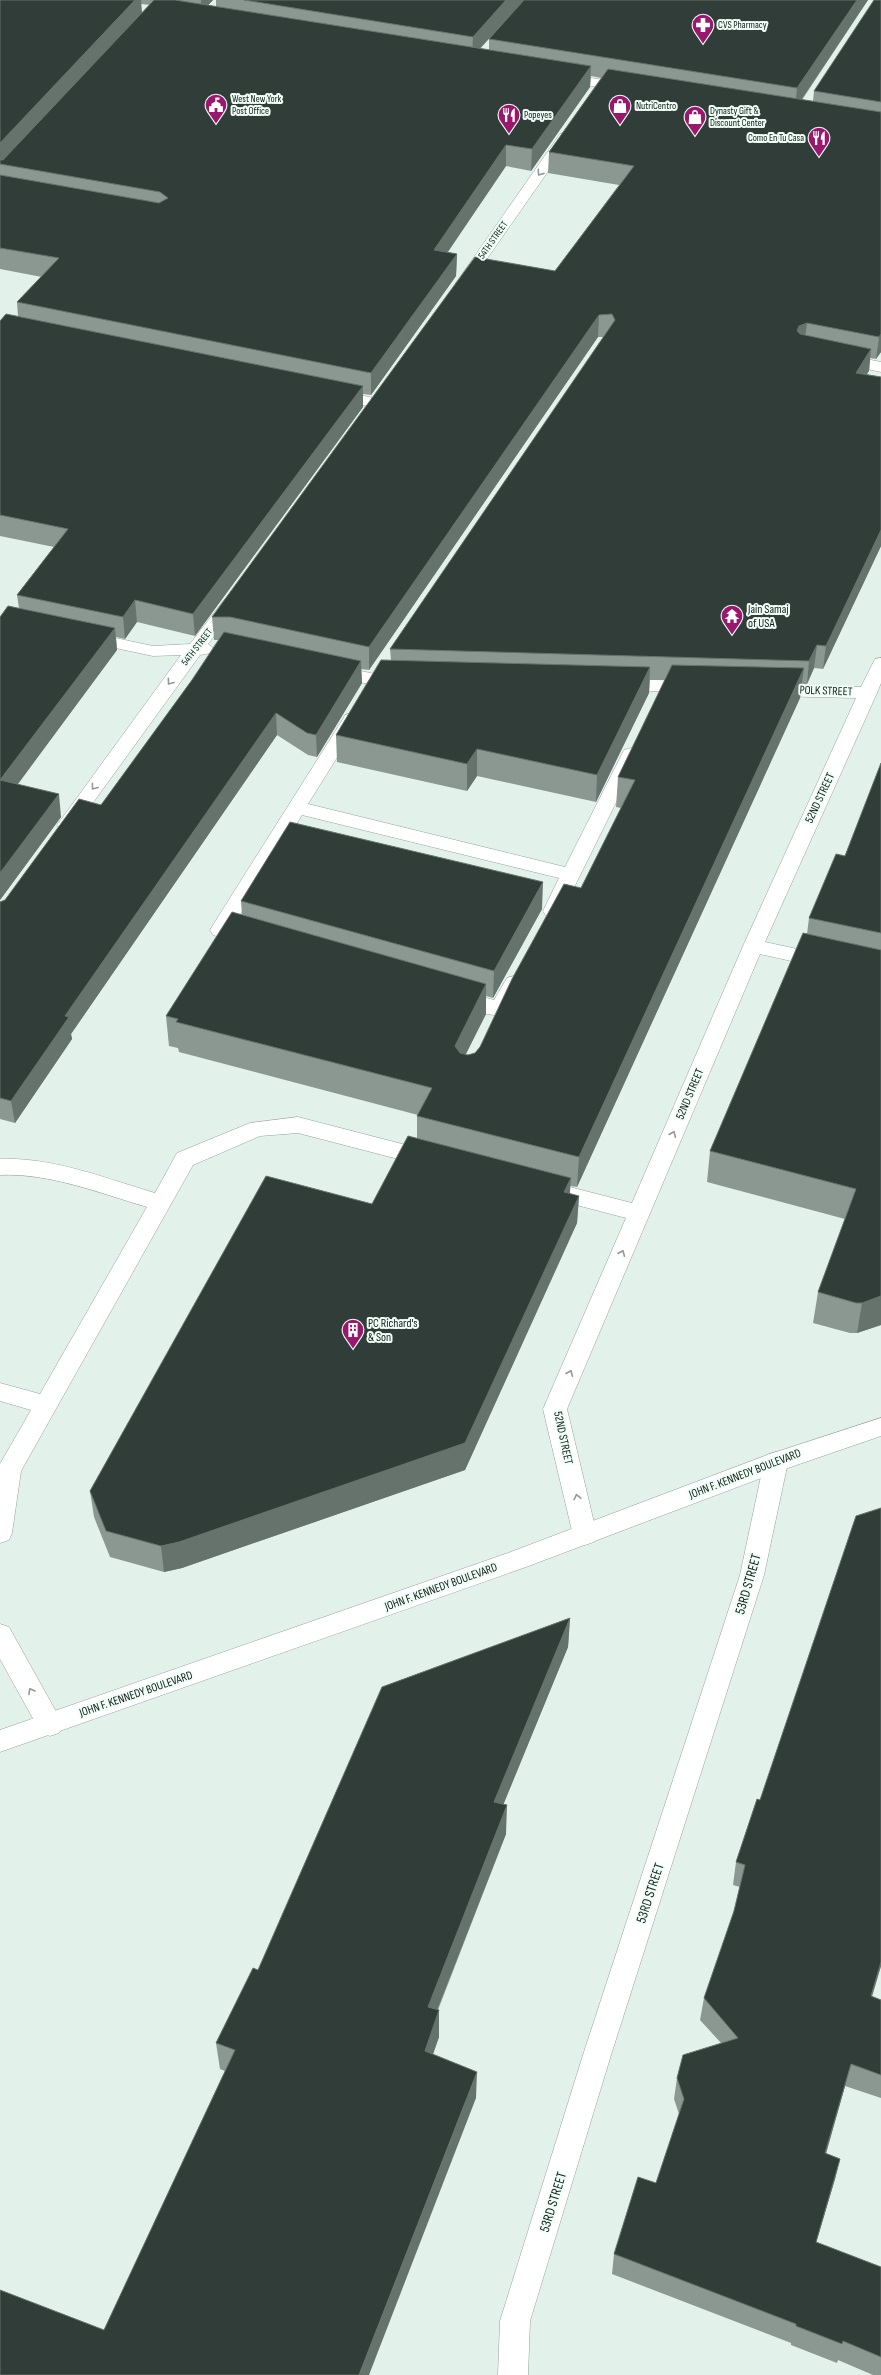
<svg xmlns="http://www.w3.org/2000/svg" width="881" height="2375" font-family="'Sofia Sans Condensed',sans-serif">
  <rect width="100%" height="100%" fill="#e2f2ea"/>
  <g fill="none" stroke-linecap="round" stroke-linejoin="round">
    <g stroke="#94a29c" stroke-width="1">
      <path id="minor" d="M 561,73 L 628,84 L 635,88 L 628,92 L 556,80 L 554,77 Z
        M 565,133 L 572,137 L 468,286 L 458,286 L 455,283 L 458,280 L 560,134 Z
        M 841,354 L 881,362 L 881,372 L 835,362 L 833,359 L 835,356 Z
        M 334,389 L 382,400 L 384,403 L 382,406 L 376,408 L 328,397 L 326,394 L 328,391 Z
        M 230,599 L 236,600 L 239,604 L 208,644 L 214,649 L 211,653 L 200,655 L 74,829 L 67,831 L 60,829 L 57,825 L 60,821 L 181,655 L 153,656 L 87,642 L 81,641 L 78,637 L 81,633 L 87,632 L 153,646 L 190,644 L 224,600 Z
        M 881,658 L 881,683 L 877,693 L 765,942 L 881,967 L 881,981 L 760,954 L 567,1409 L 597,1535 L 594,1542 L 585,1545 L 576,1542 L 573,1535 L 543,1409 L 626,1218 L 542,1196 L 539,1190 L 542,1184 L 550,1182 L 632,1203 L 743,946 L 856,698 L 771,696 L 765,694 L 762,690 L 765,686 L 771,684 L 861,687 L 875,659 Z
        M 332,665 L 375,674 L 407,676 L 410,680 L 407,684 C 382,690 350,680 326,674 L 323,670 L 326,666 Z
        M 619,679 L 691,681 L 697,683 L 700,687 L 697,691 L 691,693 L 613,689 L 610,685 L 613,681 Z
        M 352,713 L 359,715 L 361,719 L 308,804 L 565,867 L 624,750 L 631,748 L 638,750 L 640,754 L 560,916 L 553,918 L 546,916 L 543,911 L 559,878 L 302,815 L 232,927 L 255,934 L 258,939 L 255,944 L 248,946 L 213,935 L 210,930 L 213,925 L 343,719 L 345,715 Z
        M 514,976 L 521,978 L 524,983 L 507,1014 C 491,1019 466,1007 450,1002 L 447,997 L 450,992 L 457,990 L 494,1000 L 507,978 Z
        M 298,1117 L 429,1151 L 437,1153 L 440,1159 L 437,1165 L 429,1167 L 298,1133 L 260,1136 L 193,1165 L 21,1471 L 12,1533 L 9,1540 L 0,1543 L 0,1464 L 31,1410 L 0,1401 L 0,1383 L 40,1394 L 147,1207 C 99,1193 50,1173 0,1175 L 0,1159 C 53,1157 104,1178 155,1193 L 177,1153 L 250,1123 Z
        M 776,1452 L 785,1455 L 788,1462 L 764,1575 L 611,2055 L 530,2321 L 528,2375 L 498,2375 L 500,2321 L 583,2055 L 740,1575 L 764,1462 L 767,1455 Z
        M 0,1624 L 9,1627 L 59,1717 L 63,1725 L 59,1733 L 50,1736 L 41,1733 L 0,1659 Z"/>
    </g>
    <g stroke="#94a29c" stroke-width="1">
      <path id="major" d="M 881,1418 L 881,1436 L 785,1469 L 526,1567 L 0,1752 L 0,1730 L 508,1553 L 767,1455 Z"/>
    </g>
    <use href="#minor" fill="#fff" fill-rule="evenodd"/>
    <use href="#major" fill="#fff" fill-rule="evenodd"/>
  </g>
  <path fill="#8a9891" fill-rule="evenodd" d="M 0,0 L 213,0 L 208,5 L 216,7 L 216,0 L 524,0 L 480,49 L 489,50 L 489,39 L 524,0 L 868,0 L 802,100 L 813,101 L 814,91 L 881,0 L 881,352 L 876,359 L 870,358 L 869,371 L 866,374 L 881,377 L 881,546 L 823,669 L 814,668 L 807,684 L 802,684 L 800,698 L 577,1187 L 570,1186 L 570,1194 L 579,1196 L 577,1223 L 465,1470 L 182,1568 L 164,1572 L 110,1557 L 94,1517 L 90,1491 L 372,1204 L 417,1138 L 417,1116 L 418,1115 L 179,1052 L 178,1048 L 169,1046 L 166,1016 L 242,915 L 241,901 L 542,909 L 493,998 L 486,996 L 486,1014 L 465,1055 L 468,1055 L 475,1053 L 480,1047 L 581,888 L 621,808 L 616,807 L 618,777 L 665,680 L 650,680 L 649,693 L 596,802 L 477,776 L 467,791 L 337,762 L 336,735 L 391,660 L 390,649 L 604,337 L 598,337 L 369,670 L 361,669 L 362,683 L 317,757 L 308,755 L 277,735 L 71,1034 L 72,1039 L 15,1123 L 0,1119 L 0,902 L 5,900 L 101,805 L 192,680 L 218,640 L 214,640 L 212,617 L 555,271 L 619,185 L 548,173 L 549,152 L 601,78 L 591,76 L 590,87 L 531,171 L 506,166 L 448,252 L 457,254 L 456,276 L 371,395 L 363,394 L 363,407 L 195,636 L 137,622 L 125,639 L 116,637 L 117,650 L 17,784 L 61,817 L 0,900 L 19,608 L 17,595 L 54,547 L 0,536 L 0,321 L 18,317 L 17,302 L 42,277 L 0,269 ZM 141,4 L 150,5 L 142,13 Z
    M 881,763 L 881,1325 L 857,1333 L 850,1333 L 813,1323 L 818,1292 L 845,1219 L 707,1182 L 710,1151 L 807,934 L 809,918 L 845,856 Z
    M 881,1508 L 881,1966 L 872,1997 L 881,2000 L 881,2098 L 845,2086 L 826,2154 L 840,2159 L 835,2179 L 816,2243 L 881,2267 L 881,2375 L 873,2375 L 838,2360 L 837,2363 L 791,2345 L 791,2343 L 612,2274 L 614,2254 L 656,2183 L 679,2114 L 674,2099 L 677,2078 L 721,2043 L 700,2020 L 704,1998 L 734,1911 L 740,1887 L 733,1885 L 736,1862 L 760,1800 Z
    M 570,1618 L 568,1647 L 503,1804 L 506,1834 L 438,2010 L 439,2010 L 439,2037 L 433,2054 L 476,2098 L 104,2330 L 225,2071 L 220,2069 L 216,2043 L 258,1970 Z"/>
  <path fill="#66736d" d="M 135,0 L 141,0 L 142,15 L 0,164 L 0,143 Z
    M 201,0 L 213,0 L 201,13 Z
    M 506,0 L 524,0 L 472,57 L 473,37 Z
    M 857,0 L 868,0 L 795,109 L 797,88 Z
    M 591,66 L 590,87 L 531,171 L 532,149 Z
    M 506,145 L 506,166 L 434,272 L 434,250 Z
    M 457,254 L 456,276 L 371,395 L 371,373 Z
    M 599,315 L 598,337 L 369,670 L 369,647 Z
    M 807,323 L 804,346 L 797,331 L 799,326 Z
    M 881,334 L 881,352 L 876,359 L 879,337 Z
    M 871,349 L 869,371 L 853,395 L 856,373 Z
    M 363,386 L 363,407 L 195,636 L 193,614 Z
    M 881,530 L 881,546 L 823,669 L 826,646 Z
    M 135,600 L 137,622 L 125,639 L 123,617 Z
    M 115,628 L 117,650 L 4,803 L 0,780 Z
    M 817,645 L 814,668 L 807,684 L 809,661 Z
    M 361,661 L 362,683 L 317,757 L 316,735 Z
    M 650,667 L 649,693 L 596,802 L 597,775 Z
    M 804,668 L 800,698 L 577,1187 L 579,1157 Z
    M 276,713 L 277,735 L 71,1034 L 72,1039 L 15,1123 L 11,1101 L 65,1016 Z
    M 477,749 L 477,776 L 467,791 L 467,764 Z
    M 59,794 L 61,817 L 0,900 L 0,873 Z
    M 543,882 L 542,909 L 493,998 L 494,971 Z
    M 486,984 L 486,1014 L 455,1076 L 455,1046 Z
    M 571,1178 L 569,1205 L 564,1192 Z
    M 579,1196 L 577,1223 L 465,1470 L 182,1568 L 164,1572 L 161,1546 Z
    M 881,1296 L 881,1325 L 857,1333 L 862,1303 Z
    M 570,1618 L 568,1647 L 493,1830 L 494,1802 Z
    M 507,1805 L 506,1834 L 428,2033 L 428,2007 Z
    M 881,1962 L 881,1966 L 865,2018 L 871,1996 Z
    M 439,2010 L 439,2037 L 425,2077 L 425,2051 Z
    M 851,2064 L 845,2086 L 820,2174 L 825,2153 Z
    M 477,2072 L 476,2098 L 369,2375 L 359,2375 Z
    M 840,2159 L 835,2179 L 810,2262 L 816,2242 Z"/>
  <path fill="#313d38" stroke="#66736d" d="M 0,0 L 135,0 L 0,143 Z
    M 154,0 L 175,0 L 591,66 L 532,149 L 506,145 L 434,250 L 457,254 L 371,373 L 17,302 L 59,258 L 0,248 L 0,175 L 159,203 L 168,198 L 160,192 L 0,164 L 0,160 L 3,160 Z
    M 244,0 L 506,0 L 473,37 Z
    M 524,0 L 857,0 L 797,88 L 489,39 Z
    M 874,0 L 881,0 L 881,102 L 814,91 Z
    M 608,69 L 881,112 L 881,334 L 879,337 L 807,323 L 799,326 L 797,331 L 800,334 L 871,349 L 856,373 L 881,377 L 881,530 L 826,646 L 817,645 L 809,661 L 390,649 L 615,320 L 612,314 L 599,315 L 369,647 L 230,617 L 212,617 L 475,257 L 555,271 L 634,166 L 549,152 Z
    M 6,314 L 363,386 L 193,614 L 135,600 L 123,617 L 17,595 L 68,529 L 0,515 L 0,321 Z
    M 8,606 L 115,628 L 0,780 L 59,794 L 0,873 L 0,617 Z
    M 224,632 L 361,661 L 316,735 L 307,733 L 276,713 L 65,1016 L 69,1017 L 11,1101 L 0,1098 L 0,902 L 5,900 L 79,799 L 101,805 L 192,680 Z
    M 381,660 L 650,667 L 597,775 L 477,749 L 467,764 L 336,735 Z
    M 672,665 L 804,668 L 579,1157 L 417,1116 L 432,1088 L 176,1022 L 178,1019 L 166,1016 L 232,912 L 486,984 L 455,1046 L 460,1053 L 468,1055 L 475,1053 L 480,1047 L 512,979 L 564,884 L 581,888 L 635,780 L 618,777 Z
    M 881,763 L 881,933 L 809,918 L 836,854 L 845,856 Z
    M 290,822 L 543,882 L 494,971 L 241,901 Z
    M 803,933 L 881,950 L 881,1296 L 862,1303 L 856,1303 L 818,1292 L 856,1189 L 710,1151 Z
    M 408,1136 L 571,1178 L 564,1192 L 579,1196 L 465,1443 L 179,1542 L 161,1546 L 106,1531 L 90,1491 L 266,1176 L 372,1204 Z
    M 881,1508 L 881,1962 L 871,1996 L 881,2000 L 881,2075 L 851,2064 L 825,2153 L 840,2159 L 816,2242 L 881,2267 L 881,2357 L 843,2341 L 842,2344 L 796,2326 L 796,2324 L 614,2254 L 638,2177 L 656,2183 L 684,2099 L 677,2078 L 683,2055 L 738,2038 L 704,1998 L 734,1911 L 745,1865 L 736,1862 L 757,1799 L 760,1800 L 856,1516 Z
    M 570,1618 L 494,1802 L 507,1805 L 428,2007 L 439,2010 L 425,2051 L 477,2072 L 359,2375 L 0,2375 L 0,2290 L 104,2330 L 235,2050 L 216,2043 L 253,1968 L 258,1970 L 382,1687 Z"/>
  <defs><path id="oneway-chevron" d="M-2-3.5L2.5 0L-2 3.5" fill="none" stroke-width="1.6" stroke-linecap="round" stroke-linejoin="round"/></defs>
  <g stroke="#959897">
    <use href="#oneway-chevron" transform="translate(540 173) rotate(125)"/>
    <use href="#oneway-chevron" transform="translate(170 682) rotate(126)"/>
    <use href="#oneway-chevron" transform="translate(94 787) rotate(126)"/>
    <use href="#oneway-chevron" transform="translate(673 1134) rotate(-67)"/>
    <use href="#oneway-chevron" transform="translate(622 1253) rotate(-67)"/>
    <use href="#oneway-chevron" transform="translate(570 1373) rotate(-67)"/>
    <use href="#oneway-chevron" transform="translate(577 1497) rotate(-103)"/>
    <use href="#oneway-chevron" transform="translate(31 1691) rotate(-119)"/>
  </g>
  <defs>
    <g id="pharmacy-pin" transform="scale(1.15)"><path d="M0 17L-7.5 6A9.5 9.5 0 1 1 7.5 6Z" fill="#99186d" stroke="#effff7"/><path d="M-2-6h4v4h4v4h-4v4h-4v-4h-4v-4h4Z" fill="#fff"/></g>
    <g id="civic-pin" transform="scale(1.15)"><path d="M0 17L-7.5 6A9.5 9.5 0 1 1 7.5 6Z" fill="#99186d" stroke="#effff7"/><path d="M-.6-6.5H3V-4.5H.6V-3L4-1V1h2V6H-6V1h2V-1L-.6-3ZM-1.2 2.5V6h2.4V2.5Z" fill="#fff"/></g>
    <g id="shop-pin" transform="scale(1.15)"><path d="M0 17L-7.5 6A9.5 9.5 0 1 1 7.5 6Z" fill="#99186d" stroke="#effff7"/><path d="M-5-2.5h2.3a2.7 3.5 0 0 1 5.4 0H5L5.5 6h-11ZM-1.5-2.5h3a1.5 2.3 0 0 0-3 0Z" fill="#fff"/></g>
    <g id="restaurant-pin" transform="scale(1.15)"><path d="M0 17L-7.5 6A9.5 9.5 0 1 1 7.5 6Z" fill="#99186d" stroke="#effff7"/><path d="M-5-6h1v4h1v-4h1v4h1v-4h1v5L-1.5 .5V6h-2V.5L-5-1ZM5-6V6H3V1.5H1.5Q1.5-4 5-6Z" fill="#fff"/></g>
    <g id="temple-pin" transform="scale(1.15)"><path d="M0 17L-7.5 6A9.5 9.5 0 1 1 7.5 6Z" fill="#99186d" stroke="#effff7"/><path d="M0-6L5-2H3V0L6.5 2.5H4V6H1.5V3h-3V6H-4V2.5H-6.5L-3 0V-2H-5Z" fill="#fff"/></g>
    <g id="building-pin" transform="scale(1.15)"><path d="M0 17L-7.5 6A9.5 9.5 0 1 1 7.5 6Z" fill="#99186d" stroke="#effff7"/><path d="M-4-6H4V6H1V3H-1V6H-4ZM-2.5-4.3h1.7v1.8h-1.7ZM.8-4.3h1.7v1.8H.8ZM-2.5-1h1.7V.8h-1.7ZM.8-1h1.7V.8H.8Z" fill="#fff"/></g>
  </defs>
  <g fill-rule="evenodd">
    <use href="#pharmacy-pin" x="703" y="25"/>
    <use href="#civic-pin" x="216" y="105"/>
    <use href="#shop-pin" x="620" y="106"/>
    <use href="#restaurant-pin" x="509" y="115"/>
    <use href="#shop-pin" x="695" y="117"/>
    <use href="#restaurant-pin" x="819" y="138"/>
    <use href="#temple-pin" x="732" y="616"/>
    <use href="#building-pin" x="353" y="1330"/>
  </g>
  <g text-anchor="middle" dominant-baseline="central" stroke-width="4" stroke-linejoin="round" paint-order="stroke">
    <g font-size="10" fill="#141a17" stroke="#effff7" text-anchor="start">
      <text x="718" y="25">CVS Pharmacy</text>
      <text x="232" y="99">West New York<tspan x="232" dy="12">Post Office</tspan></text>
      <text x="636" y="106">NutriCentro</text>
      <text x="710" y="111">Dynasty Gift &amp;<tspan x="710" dy="12">Discount Center</tspan></text>
      <text x="524" y="115">Popeyes</text>
      <text x="804" y="138" text-anchor="end">Como En Tu Casa</text>
    </g>
    <g font-size="10" fill="#141a17" stroke="#effff7">
      <text transform="translate(493 240) rotate(-55)">54TH STREET</text>
      <text transform="translate(197 647) rotate(-52)">54TH STREET</text>
    </g>
    <g font-size="12" fill="#141a17" stroke="#effff7" text-anchor="start">
      <text x="748" y="609">Jain Samaj<tspan x="748" dy="14">of USA</tspan></text>
      <text x="368" y="1323">PC Richard's<tspan x="368" dy="14">&amp; Son</tspan></text>
    </g>
    <g font-size="12" fill="#141a17" stroke="#effff7">
      <text transform="translate(826 691) rotate(2)">POLK STREET</text>
      <text transform="translate(820 798) rotate(-65)">52ND STREET</text>
      <text transform="translate(690 1094) rotate(-67)">52ND STREET</text>
      <text transform="translate(563 1438) rotate(78)">52ND STREET</text>
      <text transform="translate(745 1474) rotate(-21)">JOHN F. KENNEDY BOULEVARD</text>
      <text transform="translate(441 1587) rotate(-20)">JOHN F. KENNEDY BOULEVARD</text>
      <text transform="translate(136 1694) rotate(-19)">JOHN F. KENNEDY BOULEVARD</text>
    </g>
    <g font-size="14" fill="#141a17" stroke="#effff7">
      <text transform="translate(748 1584) rotate(-74)">53RD STREET</text>
      <text transform="translate(650 1893) rotate(-72)">53RD STREET</text>
      <text transform="translate(553 2202) rotate(-73)">53RD STREET</text>
    </g>
  </g>
</svg>
